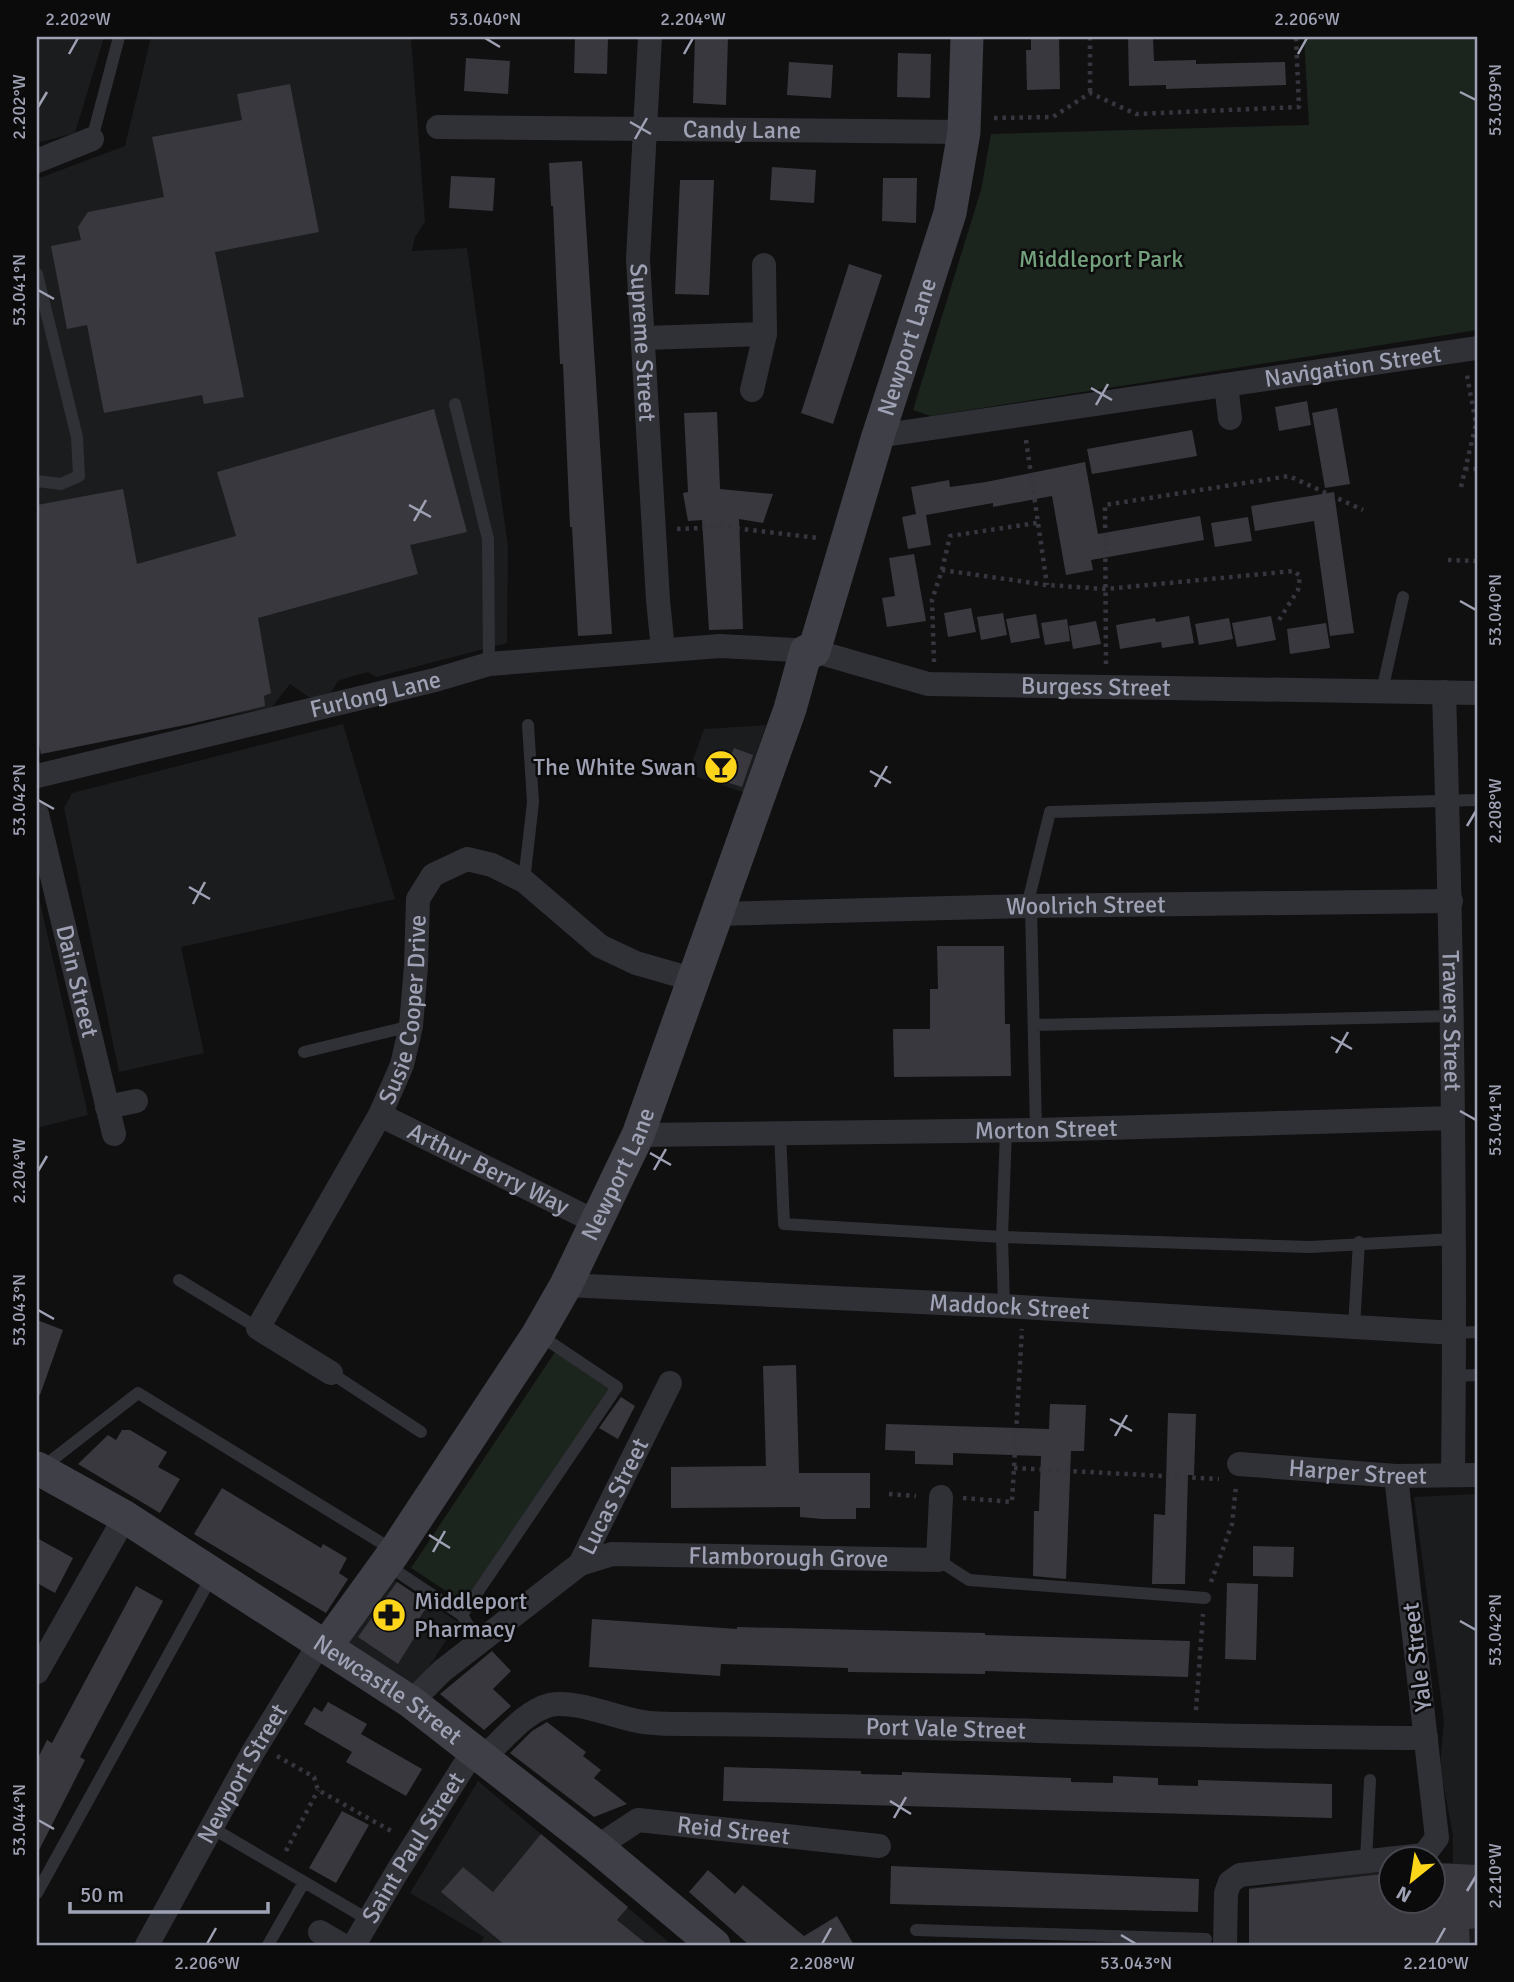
<svg xmlns="http://www.w3.org/2000/svg" width="1514" height="1982" font-family="Signika,sans-serif">
  <rect width="100%" height="100%" fill="#101011"/>
  <path fill="#1b1c1e" d="M 37,37 L 104,37 L 75,133 L 37,143 Z
    M 151,37 L 411,37 L 425,222 L 415,237 L 412,251 L 467,248 L 508,547 L 507,643 L 376,677 L 368,672 L 353,676 L 338,681 L 330,694 L 310,698 L 290,684 L 272,707 L 37,755 L 37,179 L 125,146 Z
    M 343,724 L 395,899 L 181,947 L 204,1053 L 119,1072 L 64,808 L 72,793 Z
    M 766,725 L 743,792 L 688,774 L 704,729 Z
    M 37,889 L 88,1115 L 37,1128 Z
    M 1477,1494 L 1477,1945 L 1249,1945 L 1249,1888 L 1391,1869 L 1392,1902 L 1434,1902 L 1434,1864 L 1453,1863 L 1453,1835 L 1440,1767 L 1444,1721 L 1414,1497 Z
    M 385,1574 L 458,1622 L 413,1691 L 340,1642 Z
    M 478,1781 L 672,1945 L 480,1945 L 484,1937 L 410,1893 Z"/>
  <path fill="#1c241e" d="M 1304,37 L 1477,37 L 1477,330 L 931,416 L 913,410 L 981,190 L 991,134 L 1309,125 Z
    M 555,1352 L 611,1389 L 466,1604 L 411,1568 Z"/>
  <path fill="#39383e" d="M 575,37 L 608,37 L 607,74 L 574,73 Z
    M 695,37 L 728,37 L 726,105 L 693,103 Z
    M 1031,37 L 1059,37 L 1060,89 L 1027,90 L 1026,50 L 1031,50 Z
    M 1128,37 L 1153,37 L 1154,61 L 1196,60 L 1196,64 L 1285,62 L 1286,85 L 1166,89 L 1166,85 L 1129,86 Z
    M 898,53 L 931,54 L 930,98 L 897,97 Z
    M 466,58 L 510,61 L 508,94 L 464,91 Z
    M 789,62 L 833,65 L 831,98 L 787,95 Z
    M 290,84 L 319,232 L 215,252 L 244,397 L 204,404 L 202,395 L 104,413 L 87,325 L 67,329 L 51,246 L 81,240 L 78,227 L 88,212 L 164,197 L 152,137 L 242,120 L 237,94 Z
    M 582,161 L 612,634 L 578,636 L 572,527 L 570,527 L 563,364 L 560,364 L 553,206 L 551,206 L 549,163 Z
    M 772,167 L 816,170 L 814,203 L 770,200 Z
    M 451,176 L 495,178 L 493,211 L 449,208 Z
    M 883,178 L 917,178 L 916,223 L 882,221 Z
    M 680,180 L 714,180 L 709,295 L 675,294 Z
    M 849,264 L 882,275 L 833,424 L 801,413 Z
    M 1307,401 L 1311,425 L 1279,431 L 1275,407 Z
    M 1337,408 L 1350,484 L 1325,488 L 1312,413 Z
    M 434,409 L 467,532 L 410,545 L 418,574 L 258,618 L 271,693 L 264,696 L 265,706 L 190,724 L 41,754 L 37,734 L 37,505 L 123,489 L 137,564 L 236,536 L 217,472 Z
    M 717,412 L 720,489 L 773,494 L 763,523 L 739,519 L 743,629 L 709,630 L 702,520 L 688,521 L 683,493 L 688,492 L 684,413 Z
    M 1192,430 L 1197,456 L 1092,474 L 1087,449 Z
    M 1085,462 L 1098,534 L 1200,516 L 1204,540 L 1091,560 L 1093,570 L 1066,575 L 1052,496 L 993,507 L 993,503 L 926,515 L 931,545 L 908,549 L 902,517 L 916,514 L 911,487 L 949,480 L 950,487 L 986,482 Z
    M 1334,492 L 1354,633 L 1330,636 L 1314,521 L 1255,531 L 1251,506 Z
    M 1248,517 L 1252,541 L 1215,547 L 1211,523 Z
    M 914,554 L 926,621 L 887,627 L 882,598 L 895,596 L 889,558 Z
    M 971,608 L 976,632 L 948,637 L 944,613 Z
    M 1003,613 L 1007,635 L 981,640 L 977,617 Z
    M 1036,614 L 1040,638 L 1011,643 L 1006,619 Z
    M 1189,616 L 1194,643 L 1162,648 L 1161,642 L 1120,649 L 1116,625 L 1155,618 L 1156,622 Z
    M 1271,616 L 1276,640 L 1237,647 L 1232,623 Z
    M 1229,618 L 1233,639 L 1199,645 L 1195,624 Z
    M 1067,619 L 1070,641 L 1045,645 L 1041,623 Z
    M 1096,621 L 1101,644 L 1073,649 L 1069,626 Z
    M 1326,623 L 1330,648 L 1290,654 L 1287,629 Z
    M 734,748 L 753,755 L 742,787 L 720,780 Z
    M 937,946 L 1004,946 L 1005,1024 L 1010,1024 L 1011,1076 L 894,1077 L 893,1029 L 930,1029 L 930,989 L 938,989 Z
    M 37,1320 L 63,1330 L 40,1395 L 37,1394 Z
    M 796,1365 L 799,1473 L 870,1473 L 870,1508 L 856,1508 L 856,1519 L 822,1519 L 800,1517 L 800,1507 L 671,1508 L 671,1467 L 766,1466 L 763,1366 Z
    M 621,1397 L 635,1406 L 618,1439 L 599,1428 Z
    M 1050,1404 L 1086,1405 L 1084,1451 L 1071,1451 L 1066,1579 L 1033,1576 L 1034,1511 L 1039,1511 L 1041,1456 L 953,1453 L 953,1465 L 915,1464 L 915,1451 L 885,1450 L 886,1424 L 1049,1429 Z
    M 1168,1413 L 1196,1414 L 1194,1475 L 1188,1475 L 1185,1584 L 1152,1584 L 1154,1514 L 1165,1515 Z
    M 122,1430 L 130,1430 L 167,1452 L 158,1467 L 180,1479 L 160,1513 L 78,1464 L 108,1435 L 116,1440 Z
    M 222,1488 L 321,1548 L 323,1544 L 347,1558 L 339,1573 L 348,1579 L 326,1613 L 194,1534 Z
    M 37,1538 L 73,1558 L 55,1593 L 37,1583 Z
    M 1253,1546 L 1294,1547 L 1293,1577 L 1253,1576 Z
    M 397,1582 L 429,1603 L 414,1627 L 419,1630 L 398,1664 L 358,1637 Z
    M 1227,1583 L 1258,1584 L 1256,1660 L 1225,1659 Z
    M 136,1586 L 163,1601 L 80,1757 L 85,1760 L 37,1854 L 37,1760 L 47,1740 L 52,1743 Z
    M 592,1619 L 737,1629 L 737,1627 L 985,1633 L 985,1635 L 1190,1641 L 1188,1677 L 985,1671 L 985,1674 L 848,1672 L 848,1668 L 721,1664 L 720,1676 L 589,1667 Z
    M 492,1651 L 511,1671 L 493,1689 L 511,1706 L 484,1730 L 440,1694 Z
    M 328,1702 L 367,1724 L 361,1734 L 422,1769 L 406,1796 L 346,1762 L 352,1752 L 304,1724 L 314,1707 L 322,1712 Z
    M 547,1722 L 586,1752 L 583,1756 L 601,1770 L 594,1778 L 627,1804 L 594,1817 L 510,1753 L 532,1731 Z
    M 724,1767 L 861,1771 L 861,1774 L 902,1775 L 902,1772 L 1071,1778 L 1071,1782 L 1113,1783 L 1113,1776 L 1158,1778 L 1158,1785 L 1198,1786 L 1198,1780 L 1332,1784 L 1332,1818 L 723,1801 Z
    M 342,1811 L 369,1825 L 336,1883 L 309,1868 Z
    M 541,1834 L 628,1907 L 617,1920 L 648,1945 L 505,1945 L 441,1892 L 463,1867 L 493,1892 Z
    M 1436,1863 L 1477,1865 L 1477,1928 L 1469,1929 L 1470,1945 L 1249,1945 L 1249,1889 L 1391,1873 L 1391,1901 L 1433,1901 L 1433,1866 Z
    M 891,1866 L 1199,1879 L 1198,1912 L 890,1904 Z
    M 708,1870 L 735,1894 L 743,1885 L 804,1936 L 837,1916 L 854,1945 L 749,1945 L 689,1892 Z"/>
  <g fill="none" stroke-linecap="round" stroke-linejoin="round">
    <path stroke="#36373e" stroke-width="4.5" stroke-dasharray="3.5 5" stroke-linecap="butt" d="M 1090,37 L 1090,93
      M 994,118 L 1053,117 L 1090,93 L 1136,114 L 1299,107 L 1296,37
      M 1026,440 L 1047,585
      M 1465,469 L 1477,469
      M 1461,487 L 1476,424 L 1467,375
      M 677,529 L 726,527 L 818,538
      M 1448,560 L 1477,561
      M 942,570 L 950,536 L 1037,523
      M 934,662 L 932,600 L 942,570 L 1047,585 L 1106,589 L 1294,571 L 1300,576 L 1298,590 L 1279,620
      M 1106,664 L 1105,505 L 1289,476 L 1363,510
      M 1014,1468 L 1219,1479
      M 889,1494 L 916,1496
      M 963,1498 L 1012,1502 L 1022,1329
      M 1211,1582 L 1232,1524 L 1236,1486
      M 1196,1710 L 1203,1614
      M 277,1756 L 314,1777 L 318,1790 L 393,1832
      M 286,1851 L 318,1790"/>
    <path stroke="#303037" stroke-width="12" d="M 92,139 L 119,37
      M 37,274 L 77,437 L 79,476 L 61,484 L 37,481
      M 455,404 L 488,539 L 489,664
      M 1382,691 L 1403,597
      M 524,881 L 533,802 L 528,725
      M 1027,906 L 1050,812 L 1477,800
      M 1031,906 L 1036,1130
      M 1034,1025 L 1452,1016
      M 304,1052 L 411,1026
      M 780,1132 L 784,1224 L 1002,1237 L 1310,1247 L 1453,1239
      M 179,1280 L 258,1328
      M 1004,1306 L 1002,1237 L 1006,1131
      M 1354,1327 L 1359,1242
      M 1455,1333 L 1477,1332
      M 331,1373 L 421,1432
      M 1454,1376 L 1477,1375
      M 43,1467 L 138,1393 L 393,1550
      M 938,1560 L 969,1580 L 1205,1598
      M 386,1564 L 462,1615 L 478,1642
      M 462,1615 L 617,1387 L 538,1334
      M 212,1828 L 369,1920
      M 1366,1861 L 1370,1780
      M 37,1893 L 213,1574
      M 916,1930 L 1206,1939
      M 268,1945 L 304,1882"/>
    <g stroke="#303037" stroke-width="24">
      <path id="s1" d="M 650,37 L 638,259 L 658,600 L 663,650"/>
      <path id="s2" d="M 438,127 L 964,132"/>
      <path d="M 37,161 L 92,139"/>
      <path d="M 644,338 L 765,334"/>
      <path d="M 1226,385 L 1230,418"/>
      <path d="M 752,390 L 765,334 L 764,265"/>
      <path id="s3" d="M 878,436 L 1477,348"/>
      <path id="s4" d="M 1444,692 C 1452,953 1456,1214 1453,1475"/>
      <path id="s5" d="M 37,776 L 435,680 L 489,664 L 720,646 L 814,651 L 928,684 L 1477,693"/>
      <path id="s6" d="M 37,814 L 114,1134"/>
      <path id="s7" d="M 718,914 L 1027,906 L 1451,901"/>
      <path d="M 107,1107 L 136,1101"/>
      <path id="s8" d="M 380,1115 L 596,1222"/>
      <path id="s9" d="M 638,1135 L 1036,1130 L 1453,1118"/>
      <path id="s10" d="M 566,1285 L 1004,1306 L 1455,1333"/>
      <path id="s11" d="M 331,1373 L 258,1328 L 380,1115 L 402,1065 L 411,1026 L 416,966 L 418,899 L 433,875 L 467,859 L 492,865 L 524,881 L 600,946 L 636,963 L 695,980"/>
      <path id="s12" d="M 1239,1464 L 1396,1476 L 1477,1475"/>
      <path id="s13" d="M 580,1564 L 612,1554 L 938,1560 L 941,1497"/>
      <path d="M 37,1672 L 125,1517"/>
      <path id="s14" d="M 411,1702 L 442,1671 L 580,1564 L 670,1383"/>
      <path id="s15" d="M 484,1757 C 503,1740 525,1711 550,1705 C 573,1700 610,1715 633,1720 C 648,1724 665,1724 680,1724 C 929,1725 1178,1738 1426,1738"/>
      <path id="s16" d="M 597,1847 L 638,1820 L 879,1846"/>
      <path d="M 320,1932 L 342,1945"/>
      <path id="s17" d="M 147,1945 L 253,1752 L 321,1641"/>
      <path id="s18" d="M 354,1945 L 397,1872 L 474,1750"/>
      <path d="M 1225,1945 L 1226,1893 L 1230,1882 L 1240,1875 L 1424,1855 L 1437,1838 L 1396,1476"/>
    </g>
    <g stroke="#3e3f47" stroke-width="33">
      <path id="s19" d="M 814,651 L 878,436 L 950,213 L 964,132 L 967,37"/>
      <path id="s20" d="M 37,1468 L 125,1517 L 411,1702 L 597,1847 L 714,1945"/>
      <path id="s21" d="M 327,1645 L 395,1551 L 538,1334 L 566,1285 L 638,1135 L 790,709 L 806,651"/>
    </g>
  </g>
  <path fill="none" stroke="#9fa2b4" stroke-width="2.5" d="M 485,38 L 500,47M 69,54 L 78,38M 684,54 L 693,38M 1298,54 L 1307,38M 1460,92 L 1476,100M 38,107 L 47,92M 630,122 L 651,134M 635,139 L 647,118M 38,290 L 54,299M 1091,388 L 1112,400M 1096,405 L 1108,384M 409,505 L 431,517M 414,521 L 426,500M 1460,601 L 1476,610M 870,771 L 891,783M 875,787 L 887,766M 38,800 L 54,809M 1467,826 L 1476,811M 189,887 L 210,899M 193,904 L 205,882M 1331,1037 L 1352,1049M 1336,1053 L 1348,1032M 1460,1111 L 1476,1120M 650,1153 L 671,1165M 654,1170 L 666,1149M 38,1171 L 47,1156M 38,1310 L 54,1319M 1110,1419 L 1132,1431M 1115,1436 L 1127,1415M 429,1535 L 450,1548M 433,1552 L 445,1531M 1460,1621 L 1476,1630M 890,1801 L 911,1814M 894,1818 L 906,1797M 38,1820 L 54,1829M 1467,1891 L 1476,1876M 1121,1935 L 1136,1944M 207,1944 L 216,1928M 822,1944 L 831,1928M 1436,1944 L 1445,1928"/>
  <defs>
    <g id="bar-disc" transform="scale(1.75)"><circle r="9.5" fill="#ffd51a" stroke="#0b0b0c"/><path d="M-6-5H6L.8 .8V4.5H3.5V6h-7V4.5H-.8V.8Z" fill="#111"/></g>
    <g id="pharmacy-disc" transform="scale(1.75)"><circle r="9.5" fill="#ffd51a" stroke="#0b0b0c"/><path d="M-2-6h4v4h4v4h-4v4h-4v-4h-4v-4h4Z" fill="#111"/></g>
  </defs>
  <g fill-rule="evenodd">
    <use href="#bar-disc" x="721" y="767"/>
    <use href="#pharmacy-disc" x="389" y="1615"/>
  </g>
  <g text-anchor="middle" dominant-baseline="central" stroke-width="5" stroke-linejoin="round" paint-order="stroke">
    <g font-size="24" fill="#9fa2b4" stroke="#0b0b0c">
      <text stroke="none"><textPath href="#s2" startOffset="304">Candy Lane</textPath></text>
      <text stroke="none"><textPath href="#s1" startOffset="306">Supreme Street</textPath></text>
      <text stroke="none"><textPath href="#s19" startOffset="318">Newport Lane</textPath></text>
      <text stroke="none"><textPath href="#s3" startOffset="480">Navigation Street</textPath></text>
      <text stroke="none"><textPath href="#s5" startOffset="1078">Burgess Street</textPath></text>
      <text stroke="none"><textPath href="#s5" startOffset="348">Furlong Lane</textPath></text>
      <text stroke="none"><textPath href="#s7" startOffset="368">Woolrich Street</textPath></text>
      <text stroke="none"><textPath href="#s6" startOffset="172">Dain Street</textPath></text>
      <text stroke="none"><textPath href="#s11" startOffset="441">Susie Cooper Drive</textPath></text>
      <text stroke="none"><textPath href="#s4" startOffset="329">Travers Street</textPath></text>
      <text stroke="none"><textPath href="#s9" startOffset="408">Morton Street</textPath></text>
      <text stroke="none"><textPath href="#s8" startOffset="121">Arthur Berry Way</textPath></text>
      <text stroke="none"><textPath href="#s21" startOffset="555">Newport Lane</textPath></text>
      <text stroke="none"><textPath href="#s10" startOffset="444">Maddock Street</textPath></text>
      <text stroke="none"><textPath href="#s12" startOffset="119">Harper Street</textPath></text>
      <text stroke="none"><textPath href="#s14" startOffset="294">Lucas Street</textPath></text>
      <text stroke="none"><textPath href="#s13" startOffset="210">Flamborough Grove</textPath></text>
      <text transform="translate(1417 1657) rotate(-97)">Yale Street</text>
      <text stroke="none"><textPath href="#s20" startOffset="415">Newcastle Street</textPath></text>
      <text stroke="none"><textPath href="#s15" startOffset="483">Port Vale Street</textPath></text>
      <text stroke="none"><textPath href="#s17" startOffset="196">Newport Street</textPath></text>
      <text stroke="none"><textPath href="#s16" startOffset="145">Reid Street</textPath></text>
      <text stroke="none"><textPath href="#s18" startOffset="114">Saint Paul Street</textPath></text>
    </g>
    <g font-size="24" fill="#74a17d" stroke="#0b0b0c">
      <text x="1101" y="259">Middleport Park</text>
    </g>
    <g font-size="24" fill="#9fa2b4" stroke="#0b0b0c" text-anchor="end">
      <text x="696" y="767">The White Swan</text>
      <text x="414" y="1601" text-anchor="start">Middleport<tspan x="414" dy="28">Pharmacy</tspan></text>
    </g>
  </g>
  <rect width="1514" height="1982" fill="none" stroke="#0b0b0c" stroke-width="77"/>
  <g transform="translate(1412 1880) rotate(210)"><circle r="33" fill="#0b0b0c" stroke="#46474f" stroke-width="2"/>
  <path d="M0-5L12 26L0 18L-12 26Z" fill="#ffd51a"/>
  <text y="-10" font-size="19" font-weight="bold" text-anchor="middle" fill="#9fa2b4">N</text>
  </g>
  <path d="M70 1902v10h198v-10" fill="none" stroke="#9fa2b4" stroke-width="3.5"/>
  <text x="80" y="1902" font-size="21" fill="#9fa2b4" stroke="#0b0b0c" stroke-width="5" paint-order="stroke">50 m</text>
  <rect x="38" y="38" width="1438" height="1906" fill="none" stroke="#9fa2b4" stroke-width="2.5"/>
  <g font-size="18" text-anchor="middle" fill="#9fa2b4">
    <text x="78" y="25">2.202°W</text>
    <text x="485" y="25">53.040°N</text>
    <text x="693" y="25">2.204°W</text>
    <text x="1307" y="25">2.206°W</text>
    <text transform="translate(1495 100) rotate(-90)" y="6">53.039°N</text>
    <text transform="translate(19 107) rotate(-90)" y="6">2.202°W</text>
    <text transform="translate(19 290) rotate(-90)" y="6">53.041°N</text>
    <text transform="translate(1495 610) rotate(-90)" y="6">53.040°N</text>
    <text transform="translate(19 800) rotate(-90)" y="6">53.042°N</text>
    <text transform="translate(1495 811) rotate(-90)" y="6">2.208°W</text>
    <text transform="translate(1495 1120) rotate(-90)" y="6">53.041°N</text>
    <text transform="translate(19 1171) rotate(-90)" y="6">2.204°W</text>
    <text transform="translate(19 1310) rotate(-90)" y="6">53.043°N</text>
    <text transform="translate(1495 1630) rotate(-90)" y="6">53.042°N</text>
    <text transform="translate(19 1820) rotate(-90)" y="6">53.044°N</text>
    <text transform="translate(1495 1876) rotate(-90)" y="6">2.210°W</text>
    <text x="207" y="1969">2.206°W</text>
    <text x="822" y="1969">2.208°W</text>
    <text x="1136" y="1969">53.043°N</text>
    <text x="1436" y="1969">2.210°W</text>
  </g>
</svg>
